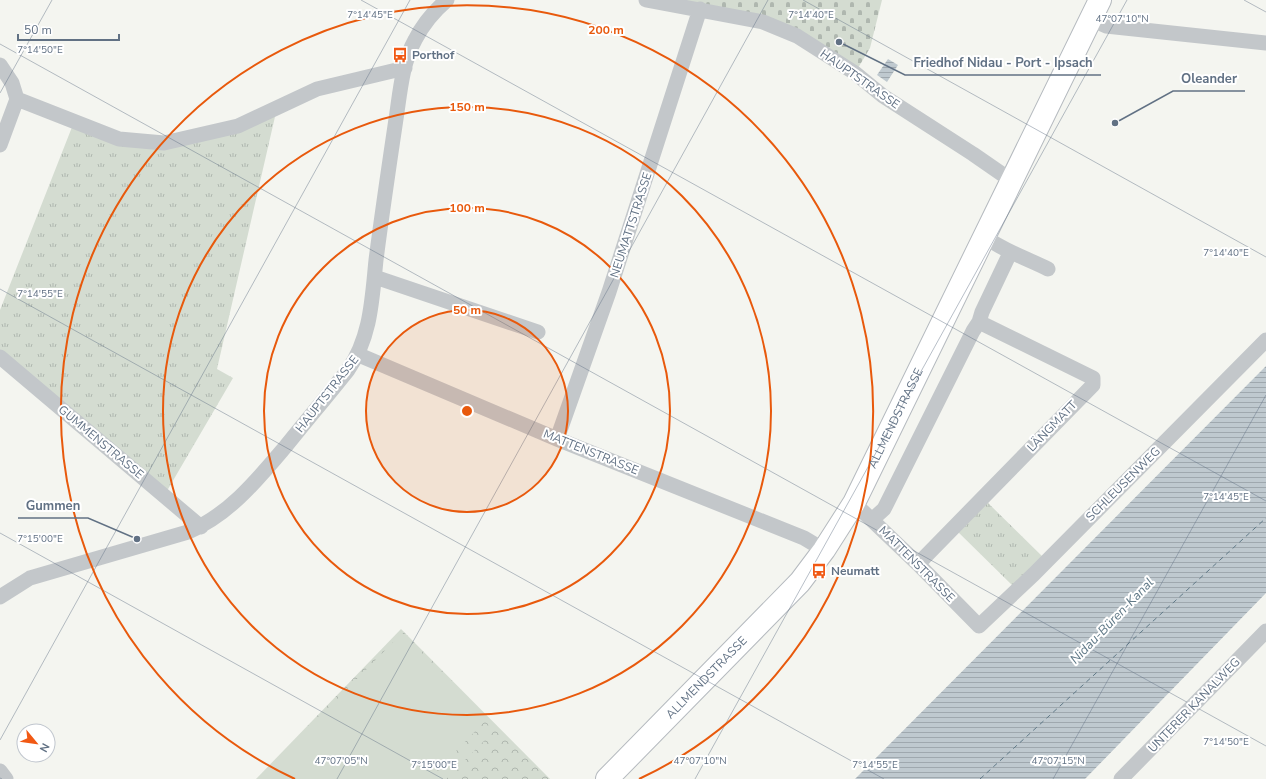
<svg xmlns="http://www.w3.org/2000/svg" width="1266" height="779" font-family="'Nunito Sans',sans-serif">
  <defs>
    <pattern id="grass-tufts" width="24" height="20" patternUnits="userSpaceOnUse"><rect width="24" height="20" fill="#d4dcd1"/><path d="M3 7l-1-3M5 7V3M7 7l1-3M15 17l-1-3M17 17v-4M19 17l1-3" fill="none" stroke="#afb7af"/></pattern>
    <pattern id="forest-crowns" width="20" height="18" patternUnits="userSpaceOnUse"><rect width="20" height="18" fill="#d4dcd1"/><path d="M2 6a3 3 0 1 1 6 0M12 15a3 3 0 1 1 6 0" fill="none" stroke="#afb7af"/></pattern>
    <pattern id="cemetery-stones" width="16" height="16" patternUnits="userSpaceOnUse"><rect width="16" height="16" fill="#d4dcd1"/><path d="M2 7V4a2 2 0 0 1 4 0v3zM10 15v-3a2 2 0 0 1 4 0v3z" fill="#afb7af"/></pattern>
    <pattern id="water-rules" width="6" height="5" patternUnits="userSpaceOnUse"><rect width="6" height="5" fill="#bfc9cf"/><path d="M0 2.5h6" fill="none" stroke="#9fa8ae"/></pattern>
  </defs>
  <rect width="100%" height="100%" fill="#f4f5f0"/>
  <path fill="url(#grass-tufts)" d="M 277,108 L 217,369 L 233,378 L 164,496 L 0,357 L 0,310 L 74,122 L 164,143 Z
    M 986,501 L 1044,558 L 1014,587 L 956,530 Z"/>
  <path fill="url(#forest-crowns)" d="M 401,629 L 550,779 L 256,779 Z"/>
  <path fill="url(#cemetery-stones)" d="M 646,0 L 882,0 L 870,48 L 855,73 L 797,36 Z"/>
  <path fill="#d4dcd1" d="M 402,633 L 487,719 L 429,779 L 259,779 Z
    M 488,725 L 494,731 L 446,779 L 436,779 Z"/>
  <path fill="url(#water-rules)" d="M 888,59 L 898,65 L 887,82 L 877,75 Z
    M 1266,366 L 1266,593 L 1085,779 L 855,779 Z"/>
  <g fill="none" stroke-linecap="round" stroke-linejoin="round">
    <path stroke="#617a88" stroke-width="1" stroke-dasharray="5 4" stroke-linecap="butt" d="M 980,779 L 1266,518"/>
    <g stroke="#b5babf" stroke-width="24">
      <g id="secondary">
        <path id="s1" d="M 607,779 L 800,582 L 824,550 L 854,503 L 1100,0"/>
      </g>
    </g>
    <path stroke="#c3c7ca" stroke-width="15" d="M 646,0 L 763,22 L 797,36 L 855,73 L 883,96 L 973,154 L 1012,181
      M 1090,19 L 1106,26 L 1266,43
      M 0,65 L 12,83 L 17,99
      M 17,99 L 119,139 L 164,143 L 238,126 L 317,89 L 405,68
      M 0,145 L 17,99
      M 985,237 C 1004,251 1026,258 1048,269
      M 375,277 L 538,332
      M 359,355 L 557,439 L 804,538 L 824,550
      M 0,357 L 201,527
      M 557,439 L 609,292 L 700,9
      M 854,503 L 918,564 L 979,626 L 1034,574 L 1266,340
      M 873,519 L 884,509 L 973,331 L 979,322 L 982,312 L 1010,253
      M 918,564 L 1093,385 L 1093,378 L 979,322
      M 0,597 L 30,578 L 188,532 C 229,515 258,479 286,446 C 307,420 328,395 348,370 C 371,337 372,299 376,260 C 382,213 389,166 396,119 C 400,93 402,63 415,40 C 423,24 434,11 447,0
      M 0,771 L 6,779
      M 1121,779 L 1266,631"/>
    <use href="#secondary" stroke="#fff" stroke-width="22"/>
  </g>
  <path fill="none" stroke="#617184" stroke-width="1" stroke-opacity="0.45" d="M 361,0 L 1266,501M 803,0 L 1266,257M 1244,0 L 1266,12M 0,44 L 1266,746M 0,93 L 52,0M 0,289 L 884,779M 0,533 L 443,779M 0,740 L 410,0M 0,778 L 2,779M 337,779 L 768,0M 695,779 L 1127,0M 1053,779 L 1266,395"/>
  <circle cx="467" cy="411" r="101" fill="#e8590c" fill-opacity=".12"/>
  <g fill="none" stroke="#e8590c" stroke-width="2">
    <circle cx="467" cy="411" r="101"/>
    <circle cx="467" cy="411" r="203"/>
    <circle cx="467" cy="411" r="304"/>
    <path d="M295 779A406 406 0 1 1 639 779"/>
  </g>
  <defs>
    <g id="bus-bare" transform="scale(1.2)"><path d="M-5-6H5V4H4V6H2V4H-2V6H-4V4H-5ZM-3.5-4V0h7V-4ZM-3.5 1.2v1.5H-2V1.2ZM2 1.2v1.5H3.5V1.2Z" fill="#f15914" stroke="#fff" stroke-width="2.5" paint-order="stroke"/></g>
  </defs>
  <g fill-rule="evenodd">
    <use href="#bus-bare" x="400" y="55"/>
    <use href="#bus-bare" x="819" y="571"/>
  </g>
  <g text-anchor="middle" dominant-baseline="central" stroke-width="4" stroke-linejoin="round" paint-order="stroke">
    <g font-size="12" font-weight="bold" fill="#617184" stroke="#fff" text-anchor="start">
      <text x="412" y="55">Porthof</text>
      <text x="831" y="571">Neumatt</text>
    </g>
    <g font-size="12" fill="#617184" stroke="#fff">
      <text transform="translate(860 79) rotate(35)">HAUPTSTRASSE</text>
      <text transform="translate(631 225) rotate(-72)">NEUMATTSTRASSE</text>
      <text transform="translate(327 394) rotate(-52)">HAUPTSTRASSE</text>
      <text stroke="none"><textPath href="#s1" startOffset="466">ALLMENDSTRASSE</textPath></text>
      <text transform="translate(1052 426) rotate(-46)">LÄNGMATT</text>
      <text transform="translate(101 442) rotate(40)">GUMMENSTRASSE</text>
      <text transform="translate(591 452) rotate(22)">MATTENSTRASSE</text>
      <text transform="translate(1123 484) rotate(-45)">SCHLEUSENWEG</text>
      <text transform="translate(917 564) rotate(45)">MATTENSTRASSE</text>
      <text stroke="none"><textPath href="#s1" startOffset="142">ALLMENDSTRASSE</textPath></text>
      <text transform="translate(1194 705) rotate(-46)">UNTERER KANALWEG</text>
    </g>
    <g font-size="13" font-style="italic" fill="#617a88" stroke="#fff">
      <text transform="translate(1112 621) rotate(-46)">Nidau-Büren-Kanal</text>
    </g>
  </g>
  <g font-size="10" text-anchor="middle" fill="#617184" stroke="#fff" stroke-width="4" stroke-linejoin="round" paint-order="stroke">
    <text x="811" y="18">7°14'40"E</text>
    <text x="370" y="18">7°14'45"E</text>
    <text x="1122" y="22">47°07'10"N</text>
    <text x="40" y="53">7°14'50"E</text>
    <text x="1226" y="256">7°14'40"E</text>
    <text x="40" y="297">7°14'55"E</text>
    <text x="1226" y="500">7°14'45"E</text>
    <text x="40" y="542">7°15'00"E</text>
    <text x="1226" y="745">7°14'50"E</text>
    <text x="341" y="764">47°07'05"N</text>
    <text x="700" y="764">47°07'10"N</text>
    <text x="1058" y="764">47°07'15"N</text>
    <text x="434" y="768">7°15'00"E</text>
    <text x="875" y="768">7°14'55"E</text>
  </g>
  <circle cx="467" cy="411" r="6" fill="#e8590c" stroke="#fff" stroke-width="2"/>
  <g font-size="12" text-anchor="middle" font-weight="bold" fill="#e8590c" stroke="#fff" stroke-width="4" stroke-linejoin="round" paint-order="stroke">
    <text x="606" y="34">200 m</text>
    <text x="467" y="111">150 m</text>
    <text x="467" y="212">100 m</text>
    <text x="467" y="314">50 m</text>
  </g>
  <path fill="none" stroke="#617184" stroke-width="1.5" d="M839 42L905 75H1101M1115 123L1173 91H1245M137 539L88 518H18"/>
  <g fill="#617184" stroke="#fff" stroke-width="1.5">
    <circle cx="839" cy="42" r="4"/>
    <circle cx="1115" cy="123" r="4"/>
    <circle cx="137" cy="539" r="4"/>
  </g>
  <g font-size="13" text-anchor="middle" font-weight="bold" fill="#617184" stroke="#fff" stroke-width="4" stroke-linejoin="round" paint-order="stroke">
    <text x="1003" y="67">Friedhof Nidau - Port - Ipsach</text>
    <text x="1209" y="83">Oleander</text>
    <text x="53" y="510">Gummen</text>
  </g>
  <g transform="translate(36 743) rotate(119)"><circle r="19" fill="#ffffff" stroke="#c0c6ce"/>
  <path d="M0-3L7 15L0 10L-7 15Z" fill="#f15914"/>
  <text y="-6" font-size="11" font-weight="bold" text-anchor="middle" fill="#617184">N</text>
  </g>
  <path d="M18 34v6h101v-6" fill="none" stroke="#617184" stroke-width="2"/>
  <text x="24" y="34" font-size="12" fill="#617184" stroke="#ffffff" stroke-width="3" paint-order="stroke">50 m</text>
</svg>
